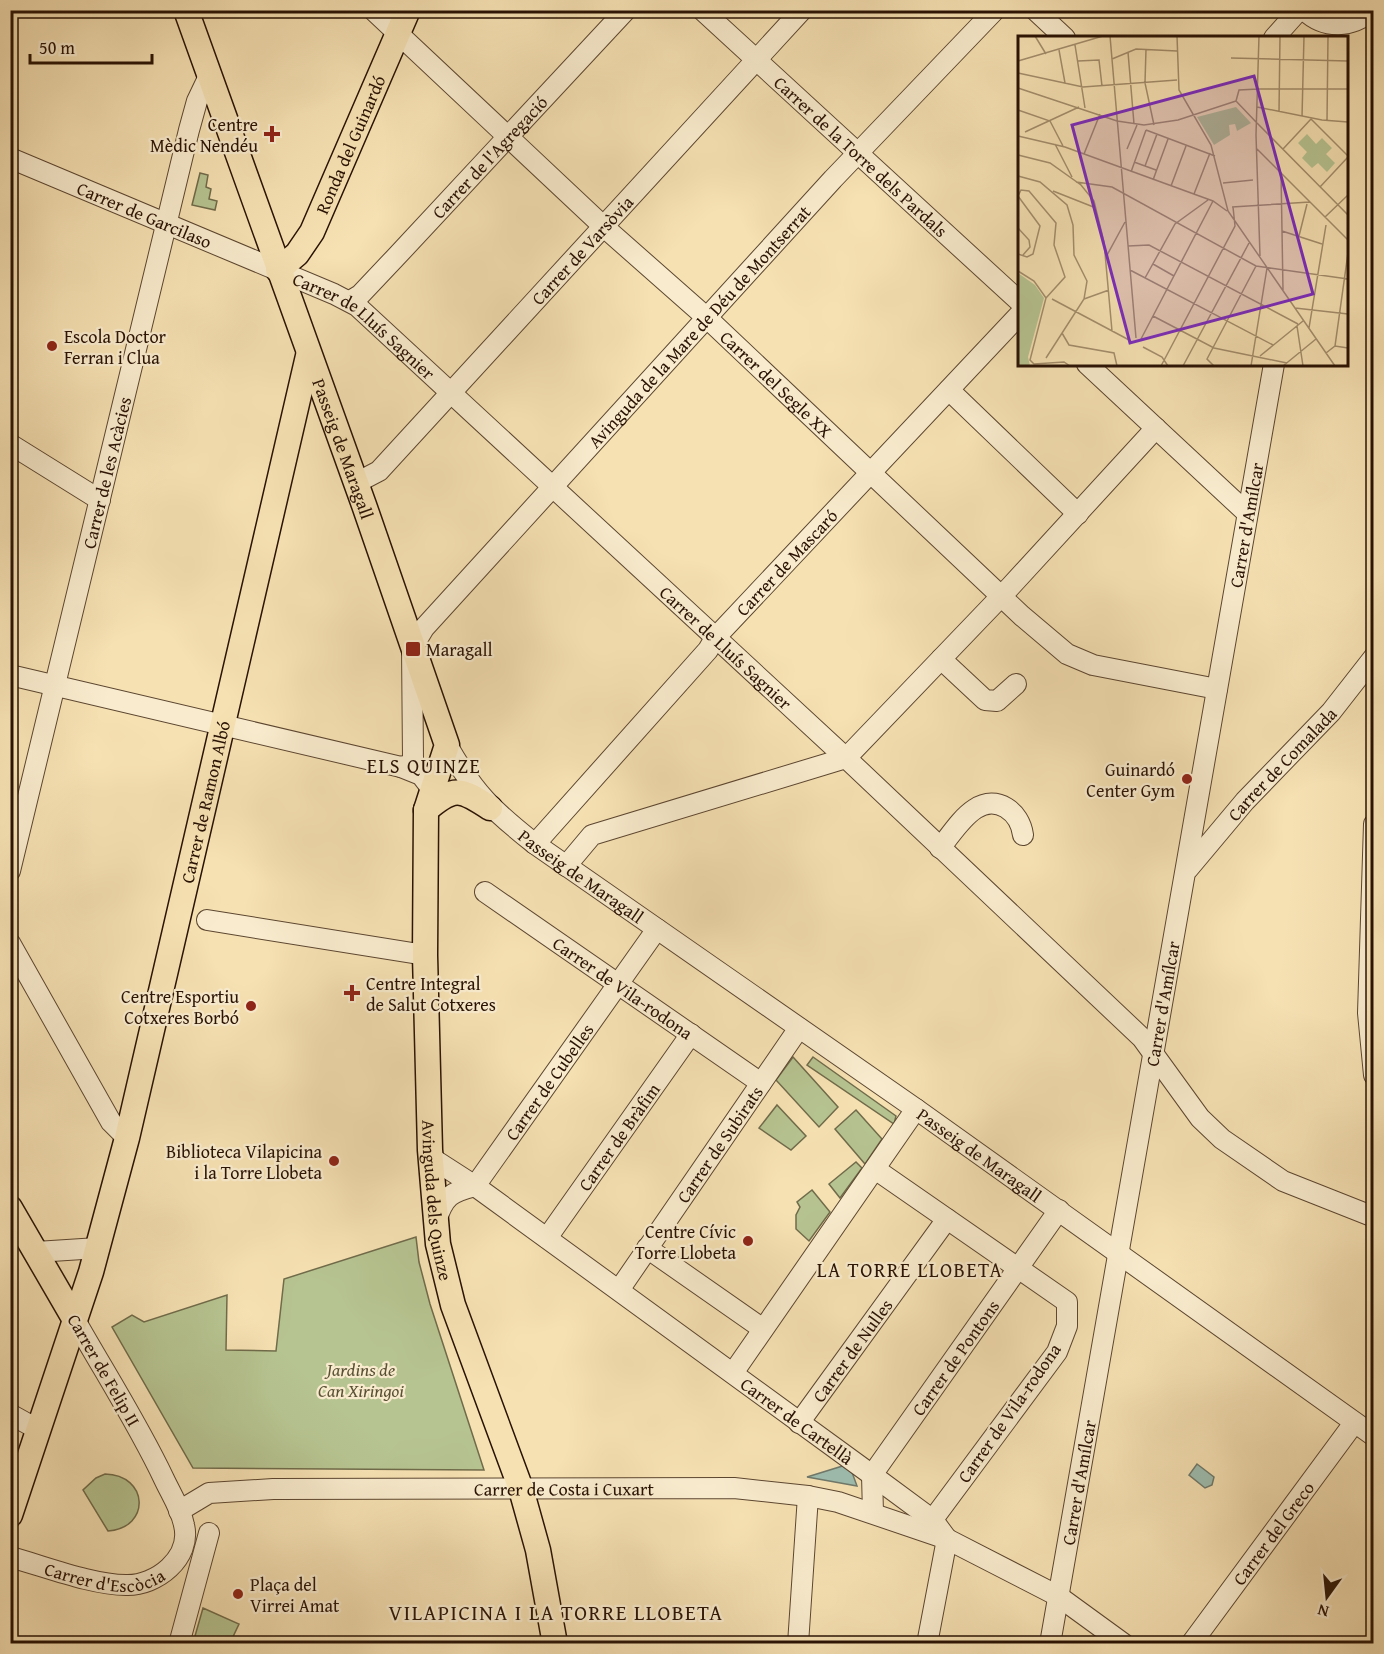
<svg xmlns="http://www.w3.org/2000/svg" width="1384" height="1654" font-family="'Gentium Book Plus',serif">
  <rect width="100%" height="100%" fill="#f6e1b3"/>
  <filter id="stains"><feTurbulence type="fractalNoise" baseFrequency=".00333" numOctaves="4"/><feColorMatrix values="0 0 0 0 .2 0 0 0 0 .09 0 0 0 0 .02 0 0 0 .5 -.17"/></filter>
  <radialGradient id="worn" r=".72"><stop offset=".6" stop-color="#630" stop-opacity="0"/><stop offset="1" stop-color="#630" stop-opacity=".3"/></radialGradient>
  <path fill="#b6c491" stroke="#706b4a" stroke-width="1.5" d="M 200,173 L 208,175 L 206,187 L 211,189 L 209,199 L 217,201 L 215,210 L 192,205 Z
    M 793,1057 L 838,1107 L 819,1127 L 776,1080 Z
    M 813,1057 L 896,1116 L 894,1124 L 807,1065 Z
    M 777,1105 L 806,1136 L 791,1150 L 759,1128 Z
    M 856,1110 L 882,1139 L 865,1164 L 835,1129 Z
    M 856,1162 L 862,1168 L 840,1198 L 829,1184 Z
    M 812,1190 L 830,1212 L 809,1241 L 796,1229 L 796,1215 L 800,1207 L 797,1202 Z
    M 416,1237 L 419,1262 L 430,1304 L 484,1470 L 193,1468 L 112,1327 L 132,1315 L 144,1322 L 227,1295 L 226,1350 L 276,1351 L 284,1279 Z
    M 105,1474 C 149,1475 151,1528 108,1531 L 83,1490 L 96,1478 Z
    M 203,1608 L 239,1624 L 230,1643 L 193,1643 Z"/>
  <path fill="#9dbdaf" stroke="#6f796b" stroke-width="1.5" d="M 849,1464 L 857,1486 L 807,1477 Z
    M 1197,1464 L 1214,1477 L 1212,1485 L 1205,1488 L 1189,1475 Z"/>
  <g fill="none" stroke-linecap="round" stroke-linejoin="round">
    <g stroke="#5c4630" stroke-width="22">
      <g id="minor">
        <path id="s1" d="M 373,10 L 604,227 L 706,317 L 1022,616 L 1067,654 L 1093,665 L 1217,689"/>
        <path id="s2" d="M 702,10 L 1020,302"/>
        <path d="M 1035,10 L 1065,38"/>
        <path d="M 1304,10 C 1325,30 1352,28 1373,10"/>
        <path d="M 1274,38 L 1299,10"/>
        <path id="s3" d="M 10,158 L 334,294 L 357,306 L 846,758 L 1142,1038 L 1200,1118 L 1222,1139 L 1283,1181 L 1374,1217"/>
        <path id="s4" d="M 350,301 L 360,295 L 395,258 L 626,10"/>
        <path d="M 1087,364 L 1247,513"/>
        <path d="M 949,390 L 1078,514"/>
        <path d="M 10,444 L 100,500"/>
        <path id="s5" d="M 356,483 L 379,471 L 802,10"/>
        <path d="M 941,659 L 985,700 L 997,701 L 1016,684"/>
        <path d="M 10,675 L 401,767 L 421,775 L 431,788"/>
        <path id="s6" d="M 447,745 C 474,793 492,810 535,844 L 916,1109 L 1374,1436"/>
        <path id="s7" d="M 401,767 L 409,765 L 413,759 L 412,648 L 424,628 L 833,179 L 995,10"/>
        <path d="M 1374,824 L 1368,1013 L 1374,1075"/>
        <path id="s8" d="M 535,844 L 708,650 L 715,638 L 1020,314"/>
        <path d="M 940,848 C 950,836 961,818 975,809 C 997,794 1020,812 1023,835"/>
        <path d="M 566,866 L 592,835 L 846,758 L 1010,587 L 1156,428"/>
        <path id="s9" d="M 1188,869 L 1245,801 L 1331,712 L 1374,657"/>
        <path id="s10" d="M 10,871 L 189,130 L 197,101 L 208,78"/>
        <path id="s11" d="M 485,892 L 761,1083"/>
        <path d="M 207,920 L 425,955"/>
        <path d="M 10,943 L 111,1122 L 127,1138"/>
        <path id="s12" d="M 430,1157 L 475,1186 L 872,1475 L 933,1520 L 947,1539"/>
        <path d="M 875,1169 L 1067,1302 L 1067,1326 L 1057,1352 L 925,1530"/>
        <path id="s13" d="M 436,1221 C 444,1196 451,1192 475,1186 L 657,929"/>
        <path id="s14" d="M 547,1238 L 691,1034"/>
        <path d="M 647,1248 L 763,1329"/>
        <path d="M 36,1252 L 98,1248"/>
        <path id="s15" d="M 619,1290 L 799,1028"/>
        <path d="M 733,1373 L 916,1109"/>
        <path d="M 10,1414 L 37,1429"/>
        <path id="s16" d="M 799,1423 L 947,1219"/>
        <path id="s17" d="M 179,1511 L 209,1493 L 273,1489 L 734,1488 L 808,1496 L 838,1502 L 947,1539 L 1058,1596 L 1124,1644"/>
        <path id="s18" d="M 873,1513 L 872,1475 L 1059,1210"/>
        <path id="s19" d="M 10,1557 C 44,1566 92,1585 126,1585 C 156,1586 192,1558 184,1525 C 181,1509 171,1494 164,1479 C 138,1424 105,1373 75,1320"/>
        <path d="M 179,1644 L 209,1533"/>
        <path d="M 798,1644 L 808,1496"/>
        <path d="M 927,1644 L 947,1539"/>
        <path id="s20" d="M 1050,1644 L 1274,364"/>
        <path id="s21" d="M 1191,1644 L 1354,1423"/>
      </g>
    </g>
    <g stroke="#291204" stroke-width="27">
      <g id="major">
        <path id="s22" d="M 186,10 L 364,505 L 447,745 L 426,810 L 425,955 L 430,1150 L 438,1244 L 453,1305 L 521,1489 L 538,1550 L 555,1644"/>
        <path id="s23" d="M 278,270 L 297,254 L 312,232 L 408,10"/>
        <path d="M 426,810 C 454,786 460,788 490,808"/>
        <path d="M 10,1208 L 75,1320"/>
        <path id="s24" d="M 10,1515 L 91,1272 L 127,1138 L 308,356"/>
      </g>
    </g>
    <use href="#minor" stroke="#f9ecce" stroke-width="20"/>
    <use href="#major" stroke="#f6e1b3" stroke-width="24"/>
  </g>
  <g fill="#8f2418" stroke="#f9ecce" stroke-width="2">
    <path d="M269 125h6v6h6v6h-6v6h-6v-6h-6v-6h6z"/>
    <circle cx="52" cy="346" r="6"/>
    <rect x="405" y="641" width="16" height="16" rx="3"/>
    <circle cx="1187" cy="779" r="6"/>
    <path d="M349 984h6v6h6v6h-6v6h-6v-6h-6v-6h6z"/>
    <circle cx="251" cy="1006" r="6"/>
    <circle cx="334" cy="1161" r="6"/>
    <circle cx="748" cy="1241" r="6"/>
    <circle cx="238" cy="1594" r="6"/>
  </g>
  <g text-anchor="middle" dominant-baseline="central" stroke-width="4.5" stroke-linejoin="round" paint-order="stroke">
    <g font-size="18" fill="#291204" stroke="#f9ecce" text-anchor="end">
      <text x="258" y="124">Centre<tspan x="258" dy="21">Mèdic Nendéu</tspan></text>
      <text x="64" y="336" text-anchor="start">Escola Doctor<tspan x="64" dy="21">Ferran i Clua</tspan></text>
      <text x="426" y="649" text-anchor="start">Maragall</text>
      <text x="1175" y="769">Guinardó<tspan x="1175" dy="21">Center Gym</tspan></text>
      <text x="366" y="983" text-anchor="start">Centre Integral<tspan x="366" dy="21">de Salut Cotxeres</tspan></text>
      <text x="239" y="996">Centre Esportiu<tspan x="239" dy="21">Cotxeres Borbó</tspan></text>
      <text x="322" y="1151">Biblioteca Vilapicina<tspan x="322" dy="21">i la Torre Llobeta</tspan></text>
      <text x="736" y="1231">Centre Cívic<tspan x="736" dy="21">Torre Llobeta</tspan></text>
      <text x="250" y="1584" text-anchor="start">Plaça del<tspan x="250" dy="21">Virrei Amat</tspan></text>
    </g>
    <g font-size="18" fill="#291204" stroke="#f9ecce">
      <text stroke="none"><textPath href="#s23" startOffset="147">Ronda del Guinardó</textPath></text>
      <text stroke="none"><textPath href="#s4" startOffset="201">Carrer de l'Agregació</textPath></text>
      <text stroke="none"><textPath href="#s2" startOffset="216">Carrer de la Torre dels Pardals</textPath></text>
      <text stroke="none"><textPath href="#s3" startOffset="146">Carrer de Garcilaso</textPath></text>
      <text stroke="none"><textPath href="#s5" startOffset="326">Carrer de Varsòvia</textPath></text>
      <text stroke="none"><textPath href="#s7" startOffset="558">Avinguda de la Mare de Déu de Montserrat</textPath></text>
      <text stroke="none"><textPath href="#s3" startOffset="394">Carrer de Lluís Sagnier</textPath></text>
      <text stroke="none"><textPath href="#s1" startOffset="550">Carrer del Segle XX</textPath></text>
      <text stroke="none"><textPath href="#s22" startOffset="466">Passeig de Maragall</textPath></text>
      <text stroke="none"><textPath href="#s10" startOffset="410">Carrer de les Acàcies</textPath></text>
      <text stroke="none"><textPath href="#s20" startOffset="1136">Carrer d'Amílcar</textPath></text>
      <text stroke="none"><textPath href="#s8" startOffset="378">Carrer de Mascaró</textPath></text>
      <text stroke="none"><textPath href="#s3" startOffset="880">Carrer de Lluís Sagnier</textPath></text>
      <text stroke="none"><textPath href="#s9" startOffset="141">Carrer de Comalada</textPath></text>
      <text stroke="none"><textPath href="#s24" startOffset="740">Carrer de Ramon Albó</textPath></text>
      <text stroke="none"><textPath href="#s6" startOffset="190">Passeig de Maragall</textPath></text>
      <text stroke="none"><textPath href="#s11" startOffset="168">Carrer de Vila-rodona</textPath></text>
      <text stroke="none"><textPath href="#s20" startOffset="650">Carrer d'Amílcar</textPath></text>
      <text stroke="none"><textPath href="#s13" startOffset="184">Carrer de Cubelles</textPath></text>
      <text stroke="none"><textPath href="#s14" startOffset="124">Carrer de Bràfim</textPath></text>
      <text stroke="none"><textPath href="#s15" startOffset="177">Carrer de Subirats</textPath></text>
      <text stroke="none"><textPath href="#s6" startOffset="676">Passeig de Maragall</textPath></text>
      <text stroke="none"><textPath href="#s22" startOffset="1239">Avinguda dels Quinze</textPath></text>
      <text stroke="none"><textPath href="#s16" startOffset="90">Carrer de Nulles</textPath></text>
      <text stroke="none"><textPath href="#s18" startOffset="182">Carrer de Pontons</textPath></text>
      <text transform="translate(104 1370) rotate(60)">Carrer de Felip II</text>
      <text transform="translate(1009 1413) rotate(-55)">Carrer de Vila-rodona</text>
      <text stroke="none"><textPath href="#s12" startOffset="452">Carrer de Cartellà</textPath></text>
      <text stroke="none"><textPath href="#s20" startOffset="164">Carrer d'Amílcar</textPath></text>
      <text stroke="none"><textPath href="#s17" startOffset="390">Carrer de Costa i Cuxart</textPath></text>
      <text stroke="none"><textPath href="#s21" startOffset="138">Carrer del Greco</textPath></text>
      <text stroke="none"><textPath href="#s19" startOffset="98">Carrer d'Escòcia</textPath></text>
    </g>
    <g font-size="18" font-style="italic" fill="#5a5035" stroke="#f9ecce">
      <text x="361" y="1369">Jardins de<tspan x="361" dy="21">Can Xiringoi</tspan></text>
    </g>
    <g font-size="20" letter-spacing="1.5" fill="#291204" stroke="#f9ecce">
      <text x="424" y="765">ELS QUINZE</text>
      <text x="910" y="1269">LA TORRE LLOBETA</text>
    </g>
    <g font-size="21" letter-spacing="1.5" fill="#291204" stroke="#f9ecce">
      <text x="556" y="1612">VILAPICINA I LA TORRE LLOBETA</text>
    </g>
  </g>
  <g transform="translate(1018 36)">
    <rect width="330" height="330" fill="#f6e1b3"/>
    <path d="M 218,71 L 233,87 L 219,95 L 217,88 L 211,89 L 212,99 L 196,109 L 179,81 ZM 289,98 L 298,108 L 304,102 L 314,112 L 308,118 L 317,127 L 309,136 L 300,127 L 294,132 L 284,122 L 289,116 L 280,107 ZM 0,237 L 17,249 L 26,262 L 10,321 L 12,330 L 0,330 Z" fill="#b6c491"/>
    <path fill="none" stroke="#a48e6d" stroke-width="1.5" d="M 17,0 L 28,18M 92,0 L 118,302M 159,0 L 161,54 L 193,109 L 210,175 L 317,330M 241,0 L 238,99 L 242,220M 57,9 L 67,72M 128,13 L 127,47 L 136,89M 41,14 L 47,47M 110,16 L 116,88M 213,22 L 330,25M 94,23 L 118,13 L 159,15M 0,25 L 85,0M 60,25 L 81,24 L 84,50M 0,37 L 65,51 L 159,44M 0,52 L 99,85 L 126,89 L 160,84 L 218,65M 240,53 L 330,53M 218,65 L 221,54 L 240,53M 218,65 L 238,86M 239,71 L 304,84 L 330,86M 0,74 L 32,85 L 45,110M 261,76 L 262,0M 284,81 L 286,0M 293,83 L 330,120M 309,85 L 310,0M 238,86 L 330,179M 128,94 L 197,120M 7,96 L 61,71M 0,100 L 47,111 L 195,165 L 209,175M 37,108 L 54,141M 238,112 L 330,204M 109,113 L 119,89M 265,113 L 293,83M 66,118 L 82,78M 0,119 L 32,127 L 63,149 L 76,165 L 86,206 L 94,295M 116,126 L 138,134M 127,130 L 139,98M 113,136 L 128,94M 263,136 L 265,254M 0,140 L 22,146 L 49,169 L 55,189 L 56,219 L 69,245 L 66,263 L 28,322M 135,144 L 150,103M 58,146 L 94,151 L 238,230 L 330,243M 205,147 L 235,144M 153,150 L 168,110M 302,151 L 330,121M 35,155 L 78,172M 176,158 L 192,117M 0,160 L 3,154 L 11,155 L 38,187 L 36,209 L 47,241 L 28,262M 214,171 L 292,166M 307,181 L 330,159M 0,192 L 11,204 L 12,211 L 5,219M 264,195 L 304,208M 281,200 L 289,168M 110,210 L 131,209 L 280,288M 0,218 L 9,221 L 15,218 L 22,190 L 0,160M 88,221 L 107,186M 135,228 L 156,240M 112,234 L 255,309M 0,235 L 16,245 L 28,262 L 12,324 L 16,328 L 46,326 L 52,330M 127,242 L 157,188 L 190,164M 34,263 L 113,305M 66,263 L 91,254M 277,272 L 330,278M 135,280 L 196,312 L 269,327M 279,290 L 285,330M 291,292 L 308,189M 44,297 L 51,309 L 96,317 L 99,330M 123,303 L 195,165M 317,310 L 330,217M 125,311 L 144,321 L 150,330M 308,317 L 317,310 L 330,312M 242,320 L 285,285M 143,330 L 217,190 L 215,171M 165,330 L 231,207M 196,330 L 189,323 L 238,230M 233,330 L 249,232M 265,330 L 298,303"/>
    <path fill="#7b2cbf" fill-opacity="0.15" stroke="#7b2cbf" stroke-width="3" d="M 236,40 L 295,258 L 112,307 L 54,89 Z"/>
    <rect width="330" height="330" fill="none" stroke="#291204" stroke-width="3"/>
  </g>
  <rect width="1384" height="1654" fill="none" stroke="#f6e1b3" stroke-width="36"/>
  <rect x="12" y="12" width="1360" height="1630" fill="none" stroke="#291204" stroke-width="3"/>
  <rect x="18" y="18" width="1348" height="1618" fill="none" stroke="#291204" stroke-width="1.5"/>
  <g transform="translate(1327 1597) rotate(195)" stroke="#f9ecce" stroke-width="4.5" paint-order="stroke">
  <path d="M0-4.5L10 22L0 15L-10 22Z" fill="#291204"/>
  <text y="-9" font-size="16" font-weight="bold" text-anchor="middle" fill="#291204">N</text>
  </g>
  <path d="M30 54v9h122v-9" fill="none" stroke="#291204" stroke-width="3"/>
  <text x="39" y="54" font-size="18" fill="#291204" stroke="#f9ecce" stroke-width="4.5" paint-order="stroke">50 m</text>
  <rect width="100%" height="100%" filter="url(#stains)"/>
  <rect width="100%" height="100%" fill="url(#worn)"/>
</svg>
